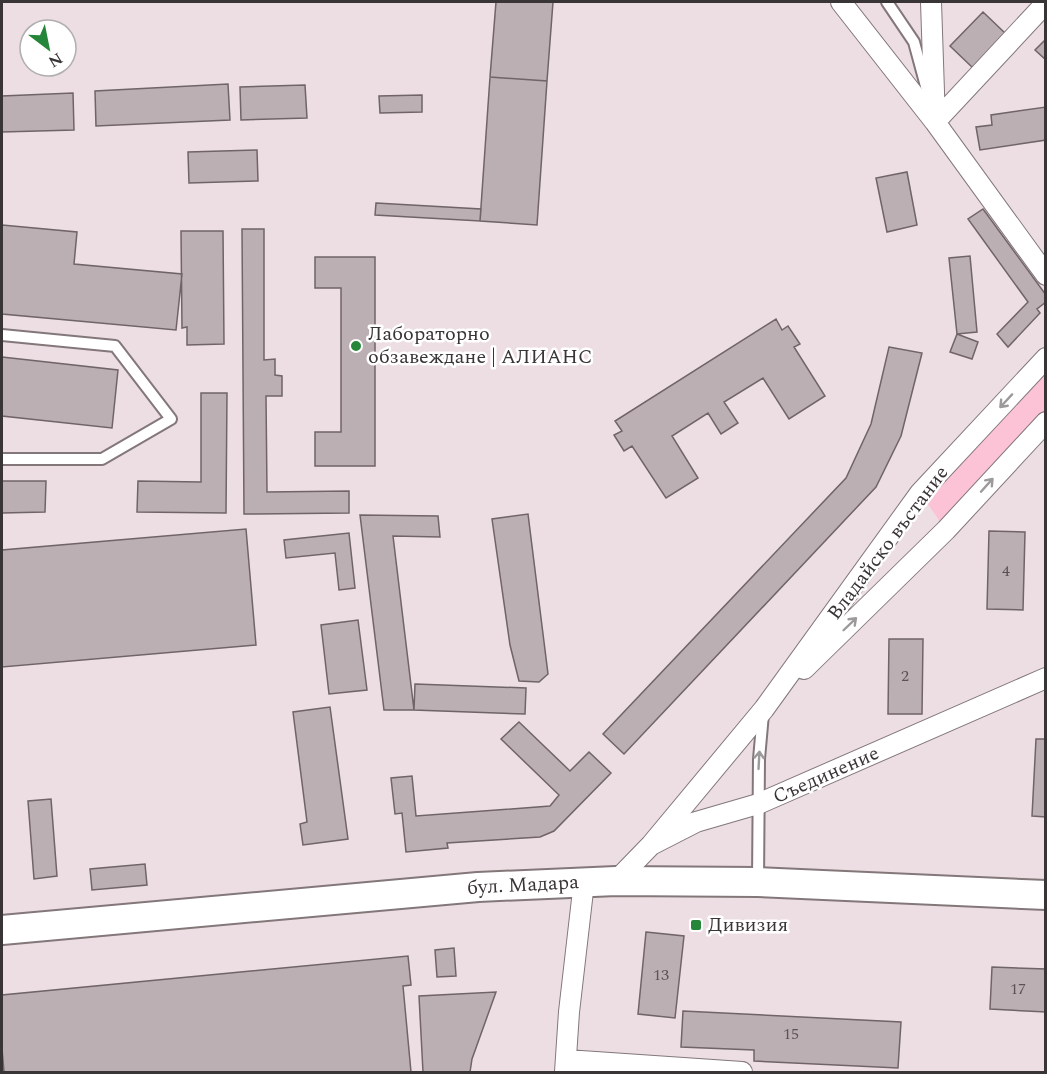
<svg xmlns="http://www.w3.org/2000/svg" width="1047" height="1074" font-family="Spectral,serif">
  <rect width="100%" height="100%" fill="#ecdee2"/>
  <path fill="#fcc2d5" d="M 1045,358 L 1045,422 L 946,530 L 920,493 Z"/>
  <path fill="#bcafb3" stroke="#706468" stroke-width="1.5" d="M 496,2 L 553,2 L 547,81 L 490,77 Z
    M 983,12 L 1006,34 L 973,68 L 950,46 Z
    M 1046,39 L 1046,60 L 1035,50 Z
    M 490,77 L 547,81 L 537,225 L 480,221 Z
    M 228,84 L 230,120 L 96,126 L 95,91 Z
    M 305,85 L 307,118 L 241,120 L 240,87 Z
    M 73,93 L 74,130 L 2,132 L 2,96 Z
    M 422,95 L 422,112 L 380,113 L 379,96 Z
    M 1046,107 L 1046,140 L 980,150 L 976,127 L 992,125 L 991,115 Z
    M 257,150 L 258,181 L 189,183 L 188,152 Z
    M 907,172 L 917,225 L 887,232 L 876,178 Z
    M 376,203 L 481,209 L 480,221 L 375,215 Z
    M 983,209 L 1046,295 L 1046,302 L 1037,309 L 1040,313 L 1008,347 L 997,334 L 1028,302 L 968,219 Z
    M 2,225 L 77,232 L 74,264 L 182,274 L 176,330 L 2,314 Z
    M 242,229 L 264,229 L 264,360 L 275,359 L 275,375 L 282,376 L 282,396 L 266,396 L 267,492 L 349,491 L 349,513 L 244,514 Z
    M 181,231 L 223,231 L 224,344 L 187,345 L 187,327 L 182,328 Z
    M 970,256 L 977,332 L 957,334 L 949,258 Z
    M 315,257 L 375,257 L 375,466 L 315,466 L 315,432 L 341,432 L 341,288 L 315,288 Z
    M 776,319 L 782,330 L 788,326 L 800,344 L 794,347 L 825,396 L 789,419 L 763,378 L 724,402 L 738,423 L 721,434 L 708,413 L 672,436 L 698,478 L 666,498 L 632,446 L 624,451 L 614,435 L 622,431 L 615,421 Z
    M 957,334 L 978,342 L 972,359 L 950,352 Z
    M 889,347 L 922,353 L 901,436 L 876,487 L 624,754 L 603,734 L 846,478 L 871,424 Z
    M 2,357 L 118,370 L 112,428 L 2,416 Z
    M 201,393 L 227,393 L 226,513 L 137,512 L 138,481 L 201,482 Z
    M 2,481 L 46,481 L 45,512 L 2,513 L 2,550 Z
    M 528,514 L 548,674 L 539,682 L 519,681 L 510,645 L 492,519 Z
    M 360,515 L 438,516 L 440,537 L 393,536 L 414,710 L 384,710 Z
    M 246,529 L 256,645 L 2,667 L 2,550 Z
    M 989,531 L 1025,532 L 1023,610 L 987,609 Z
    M 349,533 L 355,588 L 339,590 L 335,553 L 286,558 L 284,540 Z
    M 358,620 L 367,690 L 329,694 L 321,625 Z
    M 889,639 L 923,639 L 922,714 L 888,714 Z
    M 415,684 L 526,688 L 525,714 L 414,710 Z
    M 330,707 L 348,839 L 303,845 L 300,824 L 307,822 L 293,712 Z
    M 519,722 L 570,771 L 589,752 L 611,773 L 554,831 L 540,837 L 447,843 L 448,848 L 406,852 L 402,813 L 395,814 L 391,778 L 412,776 L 416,816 L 550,806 L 559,795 L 501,739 Z
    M 1036,739 L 1046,739 L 1046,817 L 1032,816 Z
    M 51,799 L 57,876 L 34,879 L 28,801 Z
    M 145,864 L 147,885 L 92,890 L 90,869 Z
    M 646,932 L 684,936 L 675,1018 L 638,1014 Z
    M 454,948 L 456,976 L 437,977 L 435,950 Z
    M 408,956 L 411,985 L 403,986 L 411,1072 L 4,1072 L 2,1049 L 2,995 Z
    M 992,967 L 1046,969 L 1046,1012 L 990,1009 Z
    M 496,992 L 472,1059 L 470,1072 L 423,1072 L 419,996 Z
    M 683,1011 L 901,1022 L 898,1068 L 754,1061 L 754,1050 L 681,1047 Z"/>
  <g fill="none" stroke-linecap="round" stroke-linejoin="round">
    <g stroke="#83777a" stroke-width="14">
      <path id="lane" d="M 887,2 L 914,42 L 927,90
        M 2,335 L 115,346 L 171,419 L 102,459 L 2,459
        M 758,882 L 759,759 L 763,714"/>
    </g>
    <g stroke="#83777a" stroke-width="22">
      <path id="street" d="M 841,2 L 935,122 L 1046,275
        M 931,2 L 935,122
        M 935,122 L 1046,3
        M 804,669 L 946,530 L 1046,422
        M 651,845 L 764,709 L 920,493 L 1046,358
        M 616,881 L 651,845 L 696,822 L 758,804 L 1046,678
        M 566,1060 L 742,1072
        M 565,1072 L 569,1012 L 584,882"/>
    </g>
    <g stroke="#83777a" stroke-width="32">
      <path id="secondary" d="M 2,930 L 478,887 L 616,881 L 758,882 L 1046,895"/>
    </g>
    <use href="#lane" stroke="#fff" stroke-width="10"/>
    <use href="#street" stroke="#fff" stroke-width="20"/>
    <use href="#secondary" stroke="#fff" stroke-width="28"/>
  </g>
  <defs><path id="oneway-shaft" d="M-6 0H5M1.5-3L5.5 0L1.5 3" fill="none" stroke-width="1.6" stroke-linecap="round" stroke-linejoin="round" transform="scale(1.5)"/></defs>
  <g stroke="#9c9a9a">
    <use href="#oneway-shaft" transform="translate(1006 401) rotate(133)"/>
    <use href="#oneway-shaft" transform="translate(987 485) rotate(-48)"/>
    <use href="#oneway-shaft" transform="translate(850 624) rotate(-44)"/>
    <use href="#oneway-shaft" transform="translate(759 760) rotate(-87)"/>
  </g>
  <g fill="#258639" stroke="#fff" stroke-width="2">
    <circle cx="356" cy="346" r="6"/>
    <rect x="690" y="919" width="12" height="12" rx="3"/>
  </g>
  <g text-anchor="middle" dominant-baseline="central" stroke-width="5" stroke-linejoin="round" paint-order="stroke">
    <g font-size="16" fill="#5a5354">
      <text x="1006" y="571">4</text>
      <text x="905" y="676">2</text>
      <text x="661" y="975">13</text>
      <text x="1018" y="989">17</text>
      <text x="791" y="1034">15</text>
    </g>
    <g font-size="20" fill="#393435" stroke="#fff" text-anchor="start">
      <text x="368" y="334">Лабораторно<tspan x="368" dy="23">обзавеждане | АЛИАНС</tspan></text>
      <text x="708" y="925">Дивизия</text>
    </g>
    <g font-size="20" fill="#393435" stroke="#fff">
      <text transform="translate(888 543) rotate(-53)">Владайско въстание</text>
      <text transform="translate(826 775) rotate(-24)">Съединение</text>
      <text transform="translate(523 885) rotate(-3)">бул. Мадара</text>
    </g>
  </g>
  <rect width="1047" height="1074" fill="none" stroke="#393435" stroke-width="6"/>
  <g transform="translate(48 48) rotate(148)"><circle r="28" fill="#ffffff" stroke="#b0aeae" stroke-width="1.5"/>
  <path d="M0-4.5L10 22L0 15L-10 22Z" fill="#258639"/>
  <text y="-9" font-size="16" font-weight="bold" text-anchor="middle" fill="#393435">N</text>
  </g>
</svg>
